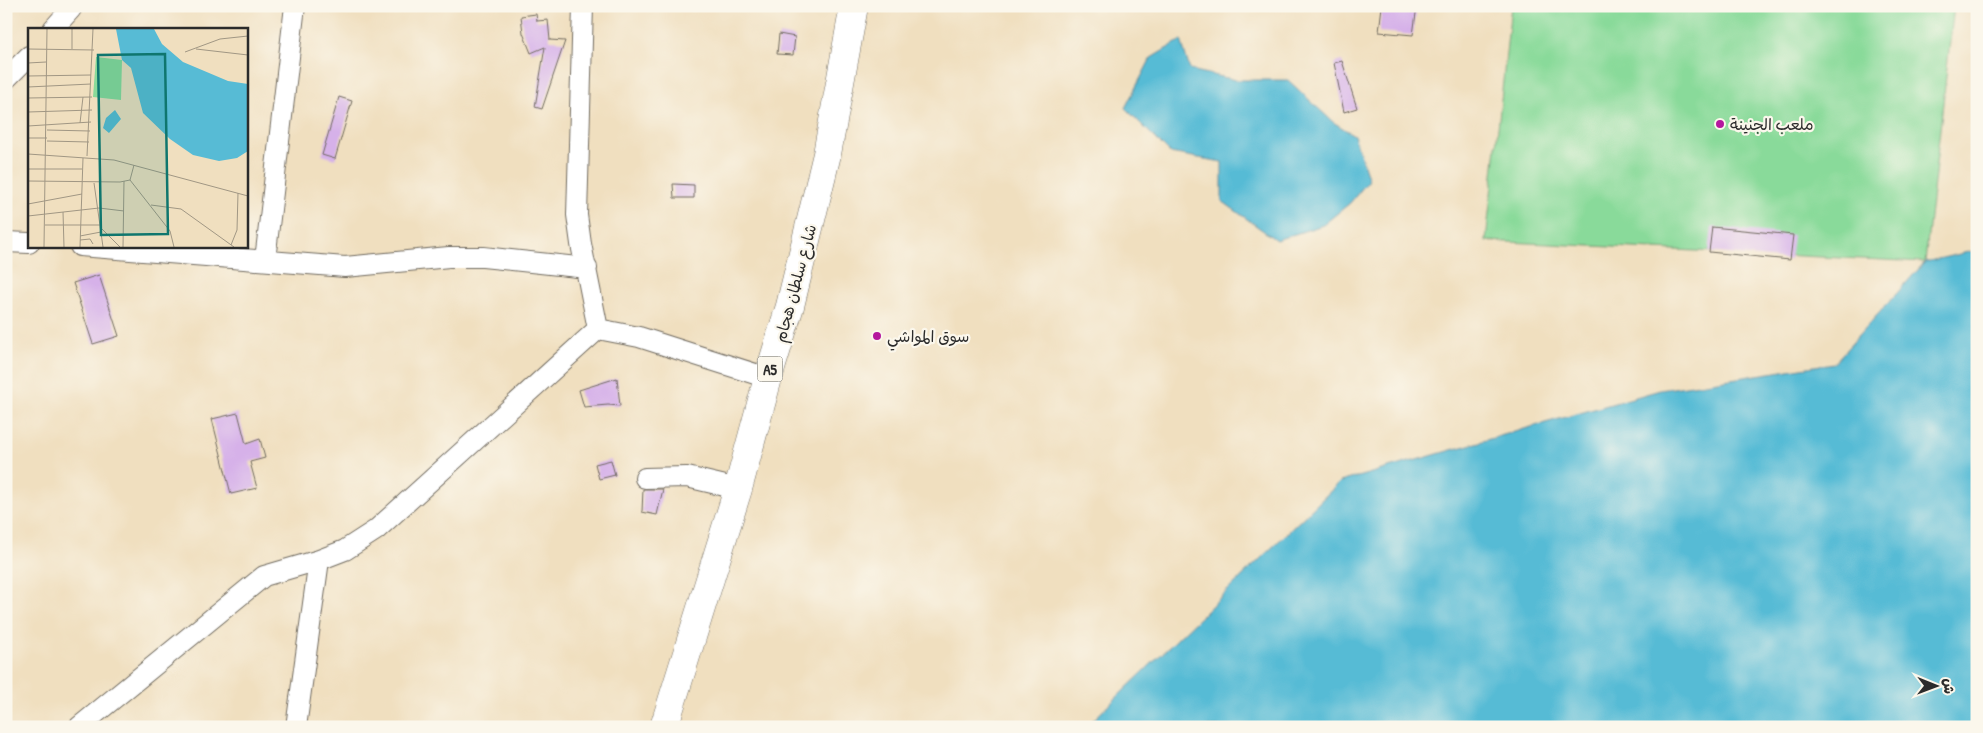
<svg xmlns="http://www.w3.org/2000/svg" width="1983" height="733" font-family="'Patrick Hand','Playpen Sans Arabic',sans-serif">
  <rect width="100%" height="100%" fill="#fbf7ec"/>
  <filter id="ink" filterUnits="userSpaceOnUse"><feTurbulence type="fractalNoise" baseFrequency=".02" numOctaves="2"/><feDisplacementMap in="SourceGraphic" scale="10" xChannelSelector="R" yChannelSelector="G"/><feConvolveMatrix kernelMatrix="1 2 1 2 8 2 1 2 1" color-interpolation-filters="sRGB"/></filter>
  <filter id="wash" filterUnits="userSpaceOnUse"><feTurbulence type="fractalNoise" baseFrequency=".0096" numOctaves="4" result="noise"/><feDisplacementMap in="SourceGraphic" scale="20" xChannelSelector="R" yChannelSelector="G"/><feGaussianBlur stdDeviation="1.12" result="paint"/><feColorMatrix in="noise" values="0 0 0 0 0 0 0 0 0 0 0 0 0 0 0 0 0 1.4 0 .05"/><feComposite in="paint" operator="in"/></filter>
  <g filter="url(#wash)">
    <rect width="100%" height="100%" fill="#f0dfbf"/>
    <path fill="#89da9a" stroke="#5a8262" d="M 1511,6 L 1954,6 L 1925,262 L 1486,241 Z"/>
    <path fill="#57bbd5" stroke="#417380" d="M 1181,40 L 1190,70 L 1236,80 L 1288,80 L 1333,122 L 1354,135 L 1369,180 L 1350,203 L 1323,225 L 1276,240 L 1222,201 L 1222,162 L 1170,153 L 1125,108 L 1151,58 Z
      M 1977,250 L 1977,727 L 1086,727 L 1340,482 L 1660,390 L 1834,363 L 1925,262 Z"/>
    <g id="blocks">
      <path fill="#d6b1e9" d="M 1382,6 L 1417,6 L 1413,35 L 1379,32 Z
        M 536,14 L 537,21 L 548,20 L 550,40 L 565,41 L 542,109 L 535,107 L 545,47 L 531,53 L 523,33 L 521,16 Z
        M 779,34 L 795,37 L 793,55 L 777,54 Z
        M 1342,61 L 1357,108 L 1344,112 L 1334,63 Z
        M 339,97 L 352,101 L 335,159 L 322,155 Z
        M 673,184 L 694,185 L 694,198 L 674,198 Z
        M 1712,227 L 1793,235 L 1790,260 L 1709,252 Z
        M 99,275 L 119,336 L 93,344 L 73,283 Z
        M 617,378 L 620,406 L 608,405 L 584,407 L 579,390 Z
        M 238,413 L 246,444 L 260,439 L 265,458 L 250,462 L 257,488 L 231,494 L 212,419 Z
        M 611,460 L 615,475 L 599,479 L 595,464 Z
        M 643,489 L 663,489 L 657,515 L 642,512 Z"/>
    </g>
  </g>
  <g filter="url(#ink)">
    <use href="#blocks" fill-opacity="0" stroke="#706a5f" stroke-width="1"/>
    <g fill="none" stroke-linecap="round" stroke-linejoin="round">
      <g stroke="#706a5f" stroke-width="22">
        <path id="minor" d="M 583,6 L 577,215 L 581,244 L 598,329 L 639,337 L 768,378
          M 53,29 L 71,9
          M 6,79 L 29,56
          M 6,242 L 29,243
          M 80,246 L 345,267 L 449,257 L 483,257 L 587,268
          M 265,260 L 295,6
          M 645,478 L 687,477 L 738,489
          M 79,727 L 264,576 L 319,560 L 345,550 L 376,530 L 598,329
          M 296,727 L 319,560"/>
      </g>
      <g stroke="#706a5f" stroke-width="29">
        <path id="trunk" d="M 664,727 L 738,489 L 768,378 L 790,306 L 827,154 L 854,6"/>
      </g>
      <use href="#minor" stroke="#fff" stroke-width="20"/>
      <use href="#trunk" stroke="#fff" stroke-width="28"/>
    </g>
  </g>
  <g fill="#b5179e" stroke="#fbf7ec" stroke-width="2">
    <circle cx="1720" cy="124" r="5"/>
    <circle cx="877" cy="336" r="5"/>
  </g>
  <g text-anchor="middle" dominant-baseline="central" stroke-width="4.5" stroke-linejoin="round" paint-order="stroke">
    <rect fill="#fbf7ec" stroke="#696865" stroke-width="1" x="757.5" y="356.5" width="25" height="25" rx="4"/>
    <g font-size="15" font-weight="bold" fill="#2b2b2b">
      <text x="770" y="369">A5</text>
    </g>
    <g font-size="16" fill="#2b2b2b" stroke="#fbf7ec" text-anchor="start">
      <text x="1730" y="124">ملعب الجنينة</text>
      <text x="887" y="336">سوق المواشي</text>
    </g>
    <g font-size="16" fill="#2b2b2b" stroke="#fbf7ec">
      <text transform="translate(795 283) rotate(-75)">شارع سلطان هجام</text>
    </g>
  </g>
  <g transform="translate(28 28)">
    <rect width="220" height="220" fill="#f0dfbf"/>
    <path d="M 68,29 L 94,32 L 93,72 L 65,69 Z" fill="#89da9a"/>
    <path d="M 88,1 L 126,1 L 134,16 L 155,34 L 200,53 L 220,56 L 220,123 L 209,130 L 191,133 L 165,127 L 142,111 L 115,85 L 103,40 L 94,32 ZM 87,82 L 93,91 L 81,105 L 75,100 L 78,90 Z" fill="#57bbd5"/>
    <path fill="none" stroke="#a19784" stroke-width="1" d="M 44,1 L 44,21M 0,21 L 66,22M 168,21 L 220,27M 157,24 L 192,11 L 220,8M 0,35 L 18,34M 0,48 L 63,47M 0,59 L 63,56M 0,70 L 64,69M 0,84 L 64,82M 52,95 L 55,69M 0,98 L 63,94M 19,102 L 62,103M 0,110 L 19,110M 19,113 L 61,114M 0,126 L 86,132 L 220,168M 59,128 L 65,1M 0,141 L 54,141M 102,152 L 142,203 L 146,219M 0,153 L 92,154 L 102,152 L 106,137M 66,155 L 75,219M 0,176 L 54,166M 123,177 L 153,181 L 206,219M 35,184 L 36,219M 0,188 L 71,180 L 96,183M 17,197 L 73,197M 74,201 L 92,219M 52,208 L 73,204M 52,212 L 62,211 L 65,216M 203,217 L 209,202 L 210,165M 16,219 L 19,1M 52,219 L 55,130M 95,219 L 96,153"/>
    <path fill="#0f766e" fill-opacity="0.15" stroke="#0f766e" stroke-width="2.5" d="M 137,26 L 140,206 L 73,207 L 70,27 Z"/>
    <rect width="220" height="220" fill="none" stroke="#2b2b2b" stroke-width="2.5"/>
  </g>
  <rect width="1983" height="733" fill="none" stroke="#fbf7ec" stroke-width="25"/>
  <g transform="translate(1936 686) rotate(91)" stroke="#fbf7ec" stroke-width="4" paint-order="stroke">
  <path d="M0-4L9 19L0 12L-9 19Z" fill="#2b2b2b"/>
  <text y="-8" font-size="14" font-weight="bold" text-anchor="middle" fill="#2b2b2b">ش</text>
  </g>
</svg>
